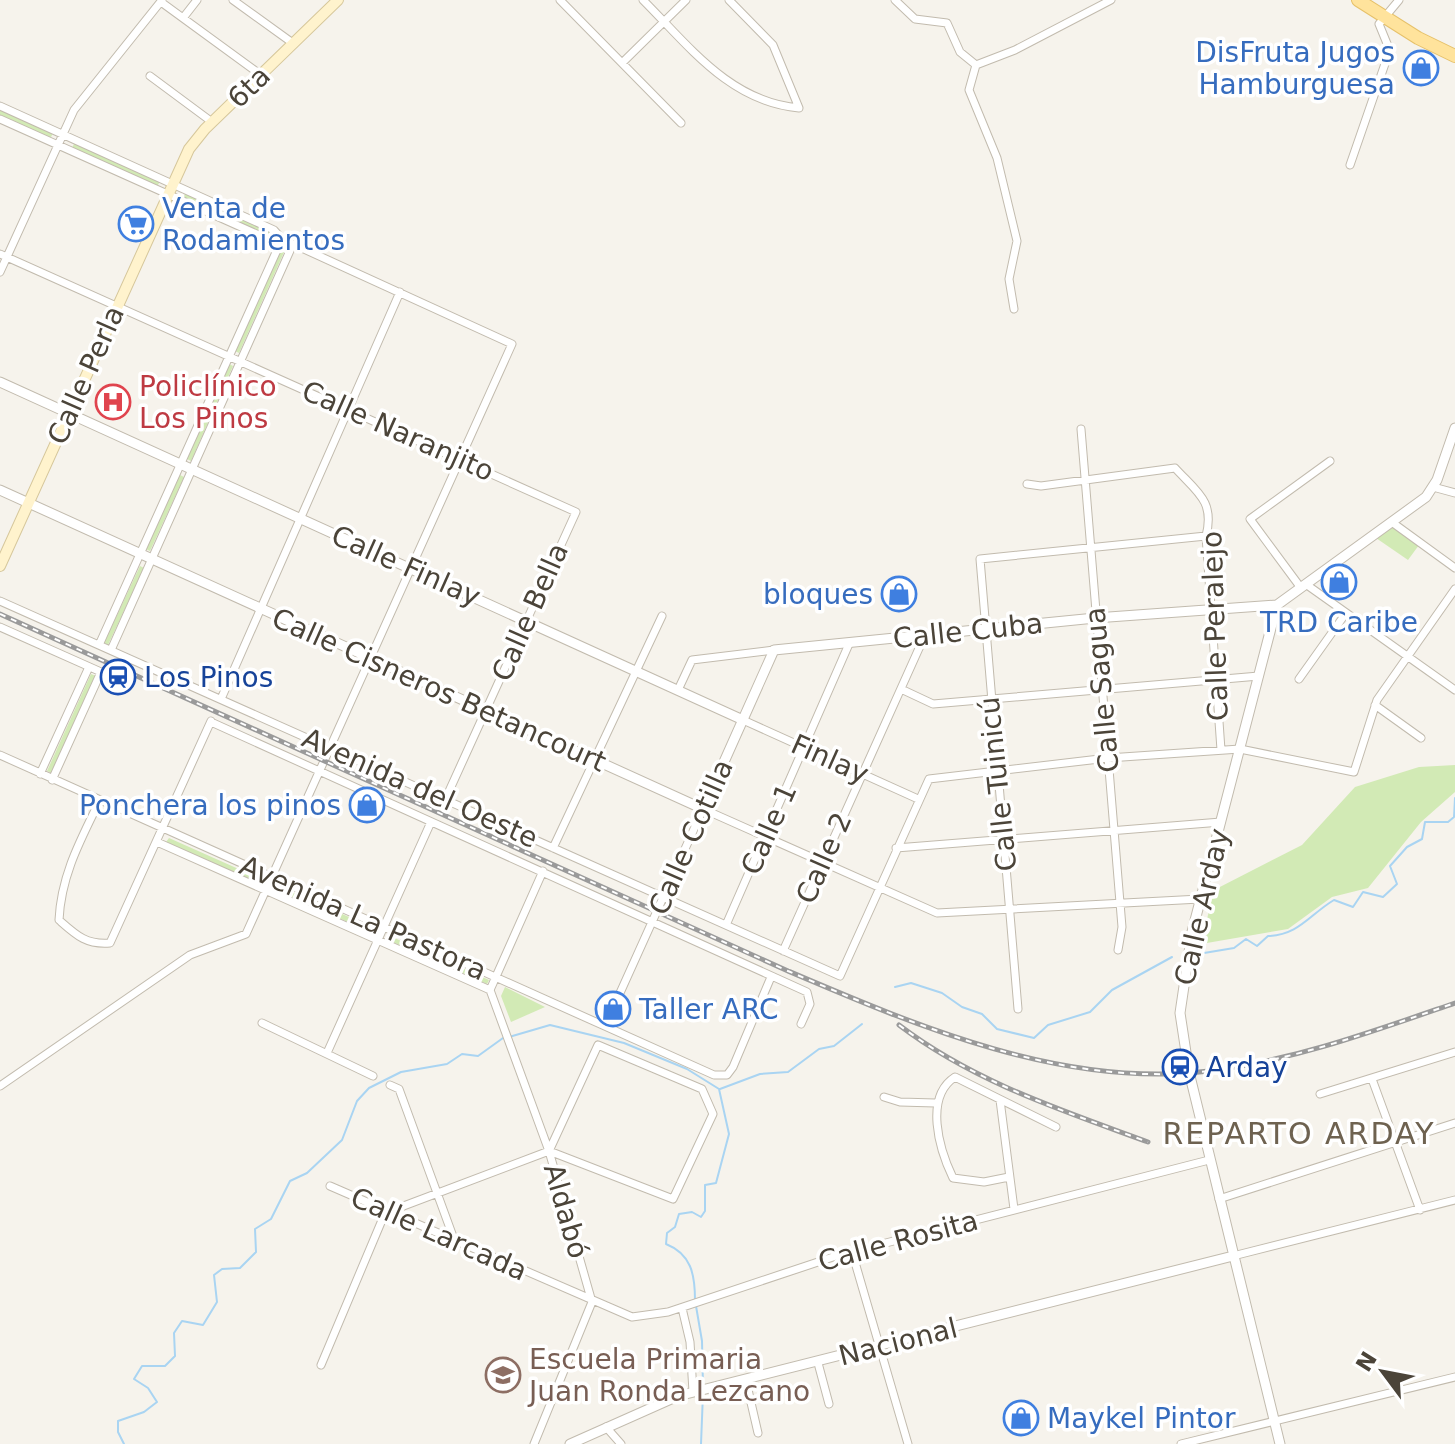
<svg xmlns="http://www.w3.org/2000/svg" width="1455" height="1444" font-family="'DejaVu Sans',sans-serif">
  <rect width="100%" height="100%" fill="#f6f3ec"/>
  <path fill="#d2eab5" d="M 0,108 L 53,133 L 50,139 L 0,116 Z
    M 75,142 L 160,181 L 157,187 L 72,148 Z
    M 186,192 L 271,231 L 268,237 L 183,198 Z
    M 281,248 L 285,250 L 239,353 L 235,351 Z
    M 229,364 L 233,366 L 191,461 L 187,459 Z
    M 180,475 L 184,477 L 150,551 L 146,549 Z
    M 1392,526 L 1419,545 L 1408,560 L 1376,538 Z
    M 140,566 L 144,568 L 108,645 L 104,643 Z
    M 91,674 L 96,676 L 52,773 L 47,771 Z
    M 1455,765 L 1455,792 L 1421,822 L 1368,888 L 1332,897 L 1288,929 L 1201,944 L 1214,890 L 1302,845 L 1355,787 L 1419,767 Z
    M 169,838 L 263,880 L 262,885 L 166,842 Z
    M 279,886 L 376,929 L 374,934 L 277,890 Z
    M 390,936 L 489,980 L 487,984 L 388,940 Z
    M 505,987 L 545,1007 L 511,1022 L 501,996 Z"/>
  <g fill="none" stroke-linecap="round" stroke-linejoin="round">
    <path stroke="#a9d4f2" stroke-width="2" d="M 1198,954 L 1234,948 L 1246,939 L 1257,946 L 1268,936 C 1299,935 1309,915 1334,900 L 1353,907 L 1363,892 L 1383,897 L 1397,884 L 1390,866 L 1407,847 L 1422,839 L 1425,822 L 1448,822 L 1454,817 L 1455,798
      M 895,987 L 911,983 L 942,993 L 962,1007 L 982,1014 L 997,1029 L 1034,1038 L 1048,1025 L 1090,1012 L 1112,990 L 1172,957
      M 509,1037 L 550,1025 L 624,1043 L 687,1069 L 719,1089 L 729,1134 L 716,1183 L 705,1185 L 705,1211 L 701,1217 L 692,1212 L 679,1214 L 675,1227 L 667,1233 L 666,1244 C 691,1254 695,1274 695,1300
      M 720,1089 L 760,1074 L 788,1072 L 819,1049 L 834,1046 L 862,1024
      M 696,1306 L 702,1341 L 703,1387
      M 124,1444 L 118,1432 L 118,1421 L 144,1412 L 157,1402 L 148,1388 L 134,1379 L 142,1366 L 165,1366 L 175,1356 L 174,1333 L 182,1321 L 203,1325 L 217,1302 L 214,1275 L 222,1269 L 240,1268 L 256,1252 L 255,1229 L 271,1219 L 290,1181 L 307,1173 L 342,1140 L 357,1101 L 369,1088 L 401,1072 L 447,1064 L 462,1054 L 478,1056 L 503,1038
      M 701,1444 L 703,1393"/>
    <g stroke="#c2bbae" stroke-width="9">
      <path id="minor" d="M 233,0 L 294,44
        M 560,0 L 681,123
        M 643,0 C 689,46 730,102 799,108 L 773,45 L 729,0
        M 895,0 L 915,19 L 947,23 L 960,52 L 976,65
        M 161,2 L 261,75
        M 183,18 L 197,0
        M 622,63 L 686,0
        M 976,65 L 969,90 L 997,158 L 1017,241 L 1009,279 L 1014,309
        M 976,65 L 1015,50 L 1111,0
        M 150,76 L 212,122
        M 0,106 L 274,230 L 282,239 L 512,344 L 246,934 L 190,955 L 0,1086
        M 0,119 L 270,240 L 282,239
        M 1350,165 L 1387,58 L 1388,46 L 1379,24 L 1399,0
        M 0,254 L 576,512 L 445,800
        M 0,272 L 74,110 L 162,0
        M 1081,429 L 1122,927 L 1118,950
        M 1027,484 L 1041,486 L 1175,468 C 1197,492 1215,501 1206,536 L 1221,750
        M 1433,487 L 1455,493
        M 1393,523 L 1455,568
        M 1307,585 L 1455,690
        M 1301,588 L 1250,519 L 1330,461
        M 0,601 L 840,976 L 929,779 L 1108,758 L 1240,749 L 1354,772 L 1377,700 L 1455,589
        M 0,627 L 101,672 L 52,780
        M 99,645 L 282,239
        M 111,650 L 293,244
        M 1299,679 L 1346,613
        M 901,689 L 933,704 L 1259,676
        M 678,690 L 692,660 L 774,650
        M 221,699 L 400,292
        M 1375,705 L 1421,738
        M 743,720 L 918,799
        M 211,722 L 807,992 L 810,1004 L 801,1024
        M 0,755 L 714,1075 L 727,1075 L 733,1067 L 771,977
        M 40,774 L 89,667
        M 99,802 C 80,841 61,876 59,920 C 76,935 86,945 110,943 L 211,721
        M 157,842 L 490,990
        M 553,848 L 662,616
        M 896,848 L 1221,822
        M 726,925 L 849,644
        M 783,951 L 925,635
        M 1018,1009 L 980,559 L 1206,536
        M 262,1023 L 373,1076
        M 606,1024 L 703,809 L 937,913 L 1200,899
        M 327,1053 L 431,822
        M 1372,1079 L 1420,1210
        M 390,1085 L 399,1089 L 455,1242
        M 1320,1094 L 1455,1052
        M 884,1097 L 900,1102 L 935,1103
        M 1000,1100 L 1014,1209
        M 1009,1177 L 984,1182 L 953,1178 C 939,1149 924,1097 955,1077 L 1056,1127
        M 330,1186 L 632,1317 L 668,1312 L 839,1255 L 1209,1160
        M 1219,1199 L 1455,1123
        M 852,1252 L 908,1444
        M 1233,1256 L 1455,1200
        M 682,1308 L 690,1342 L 693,1392
        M 818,1363 L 829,1404
        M 321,1365 L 385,1213 L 549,1151 L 598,1045 L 702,1089 L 713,1114 L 673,1199 L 549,1151
        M 746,1381 L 758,1433
        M 606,1427 L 621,1444
        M 534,1444 L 592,1302 L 549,1151 L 490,990 L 543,871
        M 1181,1444 L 1455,1377"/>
    </g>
    <g stroke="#c2bbae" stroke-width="11">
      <path id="tertiary" d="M 0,382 L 743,720
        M 0,490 L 703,809 L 774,650 L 1095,618 L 1277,605 L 1426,497 L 1437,480 L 1455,428
        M 1277,605 L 1192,932 L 1180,1013 L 1189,1072 L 1280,1444
        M 570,1444 L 678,1396 L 1233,1256"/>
    </g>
    <g stroke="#d6c79b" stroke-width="12">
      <path id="secondary" d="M 0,566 L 189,149 L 205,129 L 338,0"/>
    </g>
    <g stroke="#e6c16a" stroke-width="14">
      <path id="primary" d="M 1358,0 L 1418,38 L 1455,56"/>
    </g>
    <use href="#minor" stroke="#fff" stroke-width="7"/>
    <use href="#tertiary" stroke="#fff" stroke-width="9"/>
    <use href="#secondary" stroke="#fff3cd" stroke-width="10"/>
    <use href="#primary" stroke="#ffe39c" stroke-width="12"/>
    <g stroke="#9a9a9a" stroke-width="5">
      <path id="rail" d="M 0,614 L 788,971 C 917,1026 1064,1089 1209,1071 C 1295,1060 1374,1031 1455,1003
        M 899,1025 C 974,1082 1061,1110 1148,1142"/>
    </g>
    <use href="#rail" stroke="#fff" stroke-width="2" stroke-dasharray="6" stroke-linecap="butt"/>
  </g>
  <defs>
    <g id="shop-ring" transform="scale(1.8)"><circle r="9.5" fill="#fff" stroke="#3f7fe0" stroke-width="1.5"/><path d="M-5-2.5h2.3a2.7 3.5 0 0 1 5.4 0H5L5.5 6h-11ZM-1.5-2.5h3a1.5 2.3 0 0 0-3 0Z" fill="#3f7fe0"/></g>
    <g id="supermarket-ring" transform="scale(1.8)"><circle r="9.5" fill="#fff" stroke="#3f7fe0" stroke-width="1.5"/><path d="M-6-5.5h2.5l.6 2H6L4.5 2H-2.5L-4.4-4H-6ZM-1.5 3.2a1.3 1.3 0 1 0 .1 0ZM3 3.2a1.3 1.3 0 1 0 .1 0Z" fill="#3f7fe0"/></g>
    <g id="hospital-ring" transform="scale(1.8)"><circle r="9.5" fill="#fff" stroke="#e0444e" stroke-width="1.5"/><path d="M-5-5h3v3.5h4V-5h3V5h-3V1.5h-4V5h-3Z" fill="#e0444e"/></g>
    <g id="station-ring" transform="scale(1.8)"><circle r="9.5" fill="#fff" stroke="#1a4fb4" stroke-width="1.5"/><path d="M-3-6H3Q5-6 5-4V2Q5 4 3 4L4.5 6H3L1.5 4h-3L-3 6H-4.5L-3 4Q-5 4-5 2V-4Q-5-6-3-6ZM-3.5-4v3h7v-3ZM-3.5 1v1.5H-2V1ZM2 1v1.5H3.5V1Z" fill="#1a4fb4"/></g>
    <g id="school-ring" transform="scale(1.8)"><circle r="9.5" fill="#fff" stroke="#8d6e63" stroke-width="1.5"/><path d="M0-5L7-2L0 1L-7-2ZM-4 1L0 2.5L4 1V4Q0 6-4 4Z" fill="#8d6e63"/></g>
  </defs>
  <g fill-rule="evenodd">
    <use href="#shop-ring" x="1421" y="68"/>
    <use href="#supermarket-ring" x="136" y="224"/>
    <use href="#hospital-ring" x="113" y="402"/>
    <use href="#shop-ring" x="1339" y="582"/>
    <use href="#shop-ring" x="899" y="594"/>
    <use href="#station-ring" x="118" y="677"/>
    <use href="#shop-ring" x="367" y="805"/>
    <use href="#shop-ring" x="613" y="1009"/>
    <use href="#station-ring" x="1180" y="1067"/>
    <use href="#school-ring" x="503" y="1375"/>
    <use href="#shop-ring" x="1021" y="1418"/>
  </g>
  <g text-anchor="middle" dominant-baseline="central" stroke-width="7" stroke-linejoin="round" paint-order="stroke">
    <g font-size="28" fill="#366cbe" stroke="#fff" text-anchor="end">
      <text x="1395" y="52">DisFruta Jugos<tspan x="1395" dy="32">Hamburguesa</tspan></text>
      <text x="162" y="208" text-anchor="start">Venta de<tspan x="162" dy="32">Rodamientos</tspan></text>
      <text x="873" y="594">bloques</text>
      <text x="1339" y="622" text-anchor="middle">TRD Caribe</text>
      <text x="341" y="805">Ponchera los pinos</text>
      <text x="639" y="1009" text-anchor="start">Taller ARC</text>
      <text x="1047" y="1418" text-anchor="start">Maykel Pintor</text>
    </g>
    <g font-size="28" fill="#4b4439" stroke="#fff">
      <text transform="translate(249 87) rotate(-44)">6ta</text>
      <text transform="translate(86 375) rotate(-66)">Calle Perla</text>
      <text transform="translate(398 431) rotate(24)">Calle Naranjito</text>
      <text transform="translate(406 566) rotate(24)">Calle Finlay</text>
      <text transform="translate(530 612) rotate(-66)">Calle Bella</text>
      <text transform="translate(1215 626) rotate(-92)">Calle Peralejo</text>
      <text transform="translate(968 631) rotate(-6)">Calle Cuba</text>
      <text transform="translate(439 690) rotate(24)">Calle Cisneros Betancourt</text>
      <text transform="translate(1102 690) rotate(-95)">Calle Sagua</text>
      <text transform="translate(830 759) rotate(24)">Finlay</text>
      <text transform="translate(998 784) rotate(-96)">Calle Tuinicú</text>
      <text transform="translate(420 788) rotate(24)">Avenida del Oeste</text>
      <text transform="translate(769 829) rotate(-66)">Calle 1</text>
      <text transform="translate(691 837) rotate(-66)">Calle Cotilla</text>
      <text transform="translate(824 858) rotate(-66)">Calle 2</text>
      <text transform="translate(1202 907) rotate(-77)">Calle Arday</text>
      <text transform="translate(363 918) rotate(24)">Avenida La Pastora</text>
      <text transform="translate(566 1211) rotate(74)">Aldabó</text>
      <text transform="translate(439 1234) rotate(24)">Calle Larcada</text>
      <text transform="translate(898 1241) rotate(-15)">Calle Rosita</text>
      <text transform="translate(898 1342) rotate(-14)">Nacional</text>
    </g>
    <g font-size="28" fill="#be3a42" stroke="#fff" text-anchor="start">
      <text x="139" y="386">Policlínico<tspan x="139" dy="32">Los Pinos</tspan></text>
    </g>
    <g font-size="28" fill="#164399" stroke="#fff" text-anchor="start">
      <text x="144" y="677">Los Pinos</text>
      <text x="1206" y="1067">Arday</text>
    </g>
    <g font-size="28" fill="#785e54" stroke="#fff" text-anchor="start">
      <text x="529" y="1359">Escuela Primaria<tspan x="529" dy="32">Juan Ronda Lezcano</tspan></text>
    </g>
    <g font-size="30" letter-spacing="2" fill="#6e6250" stroke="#fff">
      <text x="1299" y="1133">REPARTO ARDAY</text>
    </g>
  </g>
  <g transform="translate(1383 1372) rotate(302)" stroke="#ffffff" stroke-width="6" paint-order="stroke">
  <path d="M0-6L14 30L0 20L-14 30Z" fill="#4b4439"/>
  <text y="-12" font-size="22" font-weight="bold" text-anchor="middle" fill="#4b4439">N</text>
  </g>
</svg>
